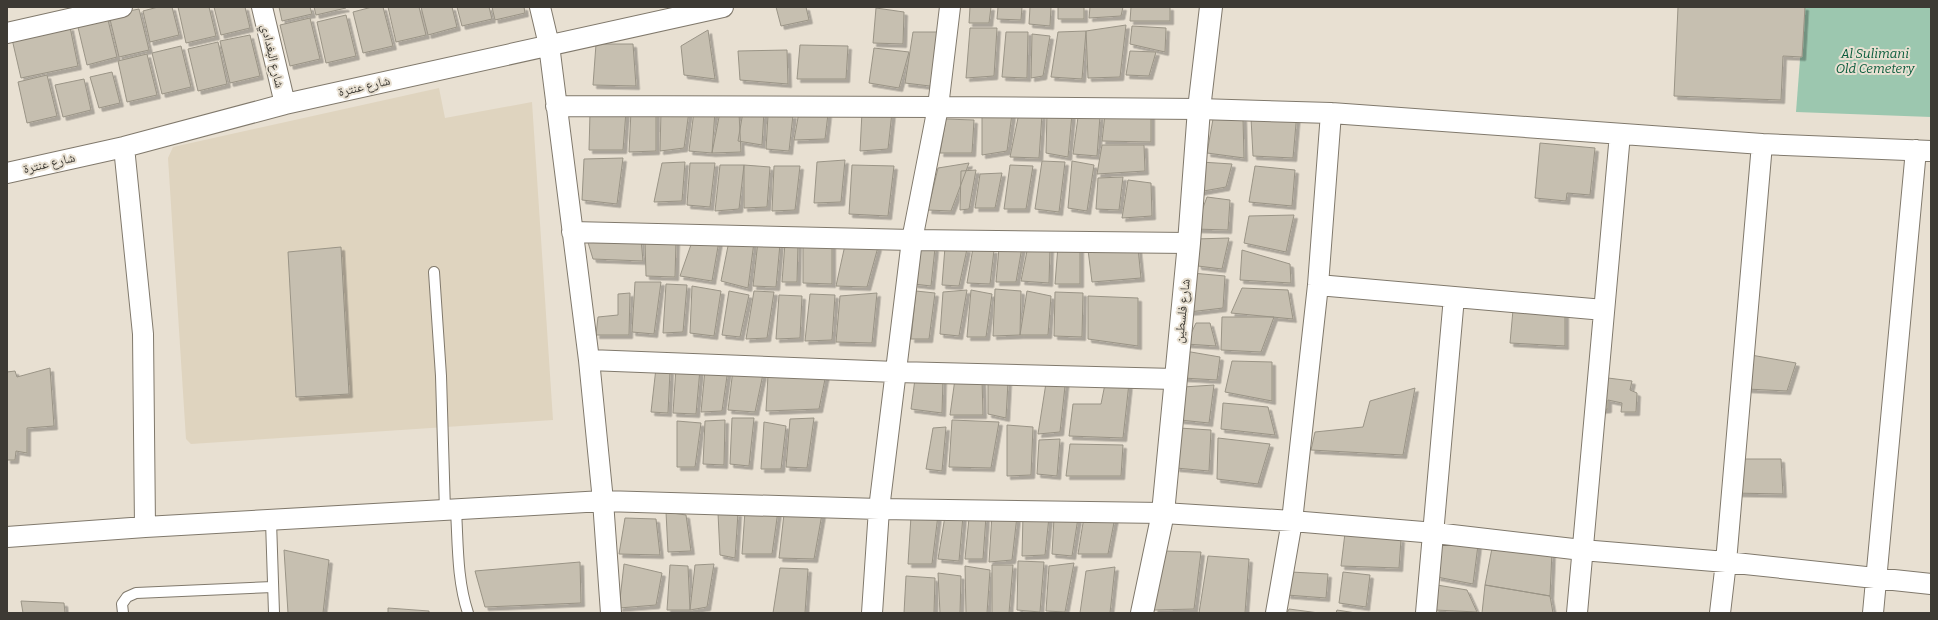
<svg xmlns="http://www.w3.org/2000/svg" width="1938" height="620" font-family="Bitter,'Noto Naskh Arabic',serif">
  <defs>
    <filter id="shadow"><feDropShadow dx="3.5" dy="3.5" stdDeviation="0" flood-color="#0004"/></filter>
  </defs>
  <rect width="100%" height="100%" fill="#e8e0d2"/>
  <path fill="#dfd4bf" d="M 439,88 L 445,118 L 532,102 L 553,420 L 191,444 L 186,439 L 168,158 L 173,147 Z"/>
  <path fill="#9cc7af" d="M 1804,7 L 1931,7 L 1931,117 L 1796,112 Z"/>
  <path fill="#c6bfb0" stroke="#9a9486" filter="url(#shadow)" d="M 158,7 L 172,7 L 179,35 L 150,42 L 143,11 Z
    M 178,7 L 209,7 L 216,36 L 186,43 Z
    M 214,7 L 245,7 L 250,28 L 221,35 Z
    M 279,7 L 310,7 L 312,14 L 282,21 Z
    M 314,7 L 345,7 L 346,8 L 316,15 Z
    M 372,7 L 383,7 L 393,46 L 363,53 L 353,12 Z
    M 388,7 L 419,7 L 426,35 L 396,42 Z
    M 421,7 L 452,7 L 457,27 L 428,35 Z
    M 457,7 L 489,7 L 492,19 L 462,26 Z
    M 492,7 L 524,7 L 525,13 L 495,20 Z
    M 776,7 L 806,7 L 809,20 L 781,26 Z
    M 970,7 L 991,7 L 989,23 L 969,23 Z
    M 998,7 L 1022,7 L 1021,20 L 997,19 Z
    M 1030,7 L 1051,7 L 1050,26 L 1029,24 Z
    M 1058,7 L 1084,7 L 1084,19 L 1058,19 Z
    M 1090,7 L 1123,7 L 1121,16 L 1089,18 Z
    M 1131,7 L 1170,7 L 1170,21 L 1130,21 Z
    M 1678,7 L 1805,7 L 1802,57 L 1783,56 L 1781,100 L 1674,96 Z
    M 876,8 L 904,12 L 903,44 L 873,43 Z
    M 139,9 L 149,50 L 119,57 L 109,15 Z
    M 346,15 L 356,56 L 326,63 L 317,22 Z
    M 107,16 L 117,57 L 87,65 L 77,23 Z
    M 310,18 L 320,59 L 290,66 L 280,25 Z
    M 1126,25 L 1120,77 L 1088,78 L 1086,31 Z
    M 1132,26 L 1166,28 L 1165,52 L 1130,44 Z
    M 70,27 L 78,66 L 21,78 L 12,39 Z
    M 970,28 L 997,28 L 994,76 L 966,78 Z
    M 708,30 L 715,79 L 684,75 L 681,46 Z
    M 1086,31 L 1082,79 L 1051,77 L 1058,32 Z
    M 913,32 L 942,32 L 938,87 L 905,83 Z
    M 1006,32 L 1028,32 L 1027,78 L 1002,77 Z
    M 1032,34 L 1050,36 L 1043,76 L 1031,78 Z
    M 250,35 L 260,76 L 230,83 L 220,41 Z
    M 218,42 L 227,84 L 198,91 L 188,49 Z
    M 596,44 L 633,44 L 636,86 L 593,85 Z
    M 800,45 L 848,46 L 846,79 L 797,79 Z
    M 181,46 L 191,87 L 162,94 L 152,53 Z
    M 874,48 L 909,52 L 899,88 L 869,83 Z
    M 787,50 L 788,84 L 740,80 L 738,51 Z
    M 1130,51 L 1156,52 L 1149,76 L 1126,75 Z
    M 147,54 L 157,95 L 127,102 L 118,61 Z
    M 112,72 L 120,103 L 99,108 L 90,77 Z
    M 47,75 L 57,116 L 27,123 L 18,82 Z
    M 84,79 L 91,110 L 63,117 L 55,85 Z
    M 626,111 L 623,150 L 589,150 L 590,113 Z
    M 631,111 L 656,111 L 656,151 L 629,152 Z
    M 661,111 L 689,111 L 684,148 L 660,151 Z
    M 694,111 L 715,111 L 712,153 L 689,151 Z
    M 764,111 L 762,145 L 738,141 L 743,112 Z
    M 720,112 L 739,113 L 741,152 L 712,153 Z
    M 799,112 L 828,114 L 825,139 L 794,140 Z
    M 862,112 L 892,112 L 888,149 L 860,151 Z
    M 1047,112 L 1072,114 L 1068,157 L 1046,153 Z
    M 1297,112 L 1293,158 L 1253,156 L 1251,118 Z
    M 1019,113 L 1042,114 L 1039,158 L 1010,157 Z
    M 1012,114 L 1007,151 L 982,155 L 982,115 Z
    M 1105,114 L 1151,114 L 1151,142 L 1102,141 Z
    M 768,115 L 793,115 L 789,151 L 766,149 Z
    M 1100,116 L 1097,156 L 1073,154 L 1078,117 Z
    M 1243,118 L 1244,158 L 1207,153 L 1213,119 Z
    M 946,119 L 974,120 L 972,153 L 940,153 Z
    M 1540,143 L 1595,148 L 1590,195 L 1567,193 L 1566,201 L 1535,198 Z
    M 1102,145 L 1144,145 L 1145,171 L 1097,174 Z
    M 623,158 L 617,204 L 582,200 L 584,159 Z
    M 845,160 L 841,202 L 814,203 L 817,162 Z
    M 1042,161 L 1065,162 L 1059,212 L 1035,209 Z
    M 1072,161 L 1094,165 L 1087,211 L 1068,208 Z
    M 685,162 L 682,201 L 654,202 L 662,163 Z
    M 1201,162 L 1232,164 L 1226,187 L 1198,192 Z
    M 690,163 L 715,163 L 710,207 L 687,205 Z
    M 969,163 L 951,211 L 928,210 L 938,168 Z
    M 720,165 L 744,165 L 739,209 L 715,211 Z
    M 744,165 L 770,167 L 767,207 L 744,208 Z
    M 852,165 L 894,166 L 888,216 L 849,214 Z
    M 1010,165 L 1033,166 L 1026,209 L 1004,209 Z
    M 774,166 L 800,166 L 795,210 L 772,211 Z
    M 1255,166 L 1295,170 L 1292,206 L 1249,202 Z
    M 976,170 L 969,209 L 960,210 L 961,171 Z
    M 1002,173 L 995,208 L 975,208 L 980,174 Z
    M 1123,177 L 1119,210 L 1096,209 L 1098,178 Z
    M 1128,180 L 1151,183 L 1152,216 L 1122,218 Z
    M 1207,197 L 1230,200 L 1228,230 L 1195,229 Z
    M 1294,215 L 1286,252 L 1244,243 L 1249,216 Z
    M 720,235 L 712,281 L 680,276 L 693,239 Z
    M 1229,238 L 1222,269 L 1198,266 L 1195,239 Z
    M 587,239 L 641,239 L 643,261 L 593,259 Z
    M 645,240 L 676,241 L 675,277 L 646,276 Z
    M 729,241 L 754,242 L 748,288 L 721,281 Z
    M 758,241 L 780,244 L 776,287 L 753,286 Z
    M 803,242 L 832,245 L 832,284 L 803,283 Z
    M 785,243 L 798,244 L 797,282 L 782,282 Z
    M 845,245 L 878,247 L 867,287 L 836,286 Z
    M 917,245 L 935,248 L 931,286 L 914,284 Z
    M 1028,246 L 1050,248 L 1049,283 L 1021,281 Z
    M 1058,246 L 1080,248 L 1080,284 L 1055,284 Z
    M 341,247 L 349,394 L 296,397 L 288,252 Z
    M 945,247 L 967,249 L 959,286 L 942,285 Z
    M 1022,247 L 1016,282 L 996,282 L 999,248 Z
    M 973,248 L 994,250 L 990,284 L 967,283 Z
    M 1138,248 L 1141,278 L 1092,282 L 1088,250 Z
    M 1242,250 L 1290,264 L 1291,283 L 1240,280 Z
    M 1192,273 L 1225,276 L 1223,308 L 1189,312 Z
    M 635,282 L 661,282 L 654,334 L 632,332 Z
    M 666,284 L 687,285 L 683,332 L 663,333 Z
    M 692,286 L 721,291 L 714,336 L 690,333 Z
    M 1242,288 L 1288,290 L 1293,319 L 1231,313 Z
    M 995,289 L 1021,291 L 1020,335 L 993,336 Z
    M 967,290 L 959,336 L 940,334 L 943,292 Z
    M 971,290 L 992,294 L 986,337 L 967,337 Z
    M 729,291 L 749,295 L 740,337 L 722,335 Z
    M 754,291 L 774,292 L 767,338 L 746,339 Z
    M 916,291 L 935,293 L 929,339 L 911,339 Z
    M 1027,291 L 1051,296 L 1048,335 L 1020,335 Z
    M 1055,292 L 1083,293 L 1082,337 L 1054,336 Z
    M 630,293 L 629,335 L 596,335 L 598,317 L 618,315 L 618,294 Z
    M 877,293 L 872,343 L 836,342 L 840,296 Z
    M 810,294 L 835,295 L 832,340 L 805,341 Z
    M 779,295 L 802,296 L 800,338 L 776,339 Z
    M 1088,296 L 1138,298 L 1138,346 L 1088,339 Z
    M 1513,310 L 1565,314 L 1565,346 L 1510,343 Z
    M 1222,317 L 1274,317 L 1261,352 L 1221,350 Z
    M 1196,323 L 1210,323 L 1216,346 L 1186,344 Z
    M 1185,351 L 1220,357 L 1217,380 L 1183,378 Z
    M 1751,355 L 1796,363 L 1787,391 L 1747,389 Z
    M 1232,361 L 1272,362 L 1272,401 L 1225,392 Z
    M 50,368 L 54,426 L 27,428 L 27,453 L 16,451 L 15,460 L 7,460 L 7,372 L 15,371 L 17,377 Z
    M 656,368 L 670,371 L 668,413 L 651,412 Z
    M 676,368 L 700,369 L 696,414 L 673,413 Z
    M 728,369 L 722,411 L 701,412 L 705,370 Z
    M 733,370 L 763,374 L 755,412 L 728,410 Z
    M 826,374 L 819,409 L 766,411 L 768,375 Z
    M 1066,377 L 1060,432 L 1038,434 L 1046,383 Z
    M 943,378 L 942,413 L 911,409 L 915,379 Z
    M 1608,378 L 1632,381 L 1630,390 L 1637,393 L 1636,412 L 1621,412 L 1622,403 L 1608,400 L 1608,409 L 1601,410 Z
    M 955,379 L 982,379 L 983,415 L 950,415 Z
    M 988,381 L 1008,382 L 1006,418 L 988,414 Z
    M 1129,383 L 1123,438 L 1069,436 L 1073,404 L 1101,404 L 1105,384 Z
    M 1214,385 L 1209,423 L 1180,420 L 1183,387 Z
    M 1415,388 L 1403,455 L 1311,450 L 1315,432 L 1363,427 L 1370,401 Z
    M 1223,403 L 1268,407 L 1275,435 L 1221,429 Z
    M 732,418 L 754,418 L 749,466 L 730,464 Z
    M 814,418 L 807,468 L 786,467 L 790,419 Z
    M 725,420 L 724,465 L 703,464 L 705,421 Z
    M 952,420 L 999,422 L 991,468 L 949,467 Z
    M 677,421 L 701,423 L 695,467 L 677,467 Z
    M 764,422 L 786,426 L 781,469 L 761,469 Z
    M 1007,425 L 1033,427 L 1031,475 L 1007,476 Z
    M 946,427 L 942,471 L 926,469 L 933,428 Z
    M 1179,428 L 1211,430 L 1209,471 L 1176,468 Z
    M 1218,438 L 1270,444 L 1258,484 L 1217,479 Z
    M 1060,439 L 1057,476 L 1037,474 L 1039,440 Z
    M 1070,444 L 1123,445 L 1121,476 L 1066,476 Z
    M 1735,459 L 1781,459 L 1783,494 L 1732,493 Z
    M 745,511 L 778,511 L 772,554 L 742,554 Z
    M 666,512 L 686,515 L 691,551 L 668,552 Z
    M 718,513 L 738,513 L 735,558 L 720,555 Z
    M 784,514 L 822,514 L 814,559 L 779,558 Z
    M 938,515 L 932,564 L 908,564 L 911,516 Z
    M 992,515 L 1017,516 L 1012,560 L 989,562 Z
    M 1023,515 L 1049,517 L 1045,555 L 1022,556 Z
    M 945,516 L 963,516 L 959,561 L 938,559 Z
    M 986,516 L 983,559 L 965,559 L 969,518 Z
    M 1084,517 L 1115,517 L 1108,554 L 1078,554 Z
    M 625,518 L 656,519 L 660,555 L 619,554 Z
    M 1054,518 L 1078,518 L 1072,556 L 1052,554 Z
    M 1345,533 L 1401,539 L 1399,568 L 1341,566 Z
    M 1442,543 L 1478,545 L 1473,584 L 1437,577 Z
    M 1492,548 L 1552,551 L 1550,596 L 1485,585 Z
    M 284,550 L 329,560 L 323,613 L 288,613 Z
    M 1164,551 L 1201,552 L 1194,609 L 1154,610 Z
    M 1208,556 L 1249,559 L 1245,613 L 1199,613 Z
    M 1018,561 L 1044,562 L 1040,612 L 1017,610 Z
    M 580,562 L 581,603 L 485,607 L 475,571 Z
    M 1074,563 L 1065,612 L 1046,611 L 1049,566 Z
    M 624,564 L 662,573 L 656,605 L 619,608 Z
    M 714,564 L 707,607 L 690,610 L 695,565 Z
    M 670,565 L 688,566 L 690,610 L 667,610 Z
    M 992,565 L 1013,565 L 1009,613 L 992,613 Z
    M 965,566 L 990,570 L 987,613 L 966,613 Z
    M 1115,567 L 1110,613 L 1080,613 L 1086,571 Z
    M 780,568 L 808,569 L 805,613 L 773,613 Z
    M 1291,572 L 1328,574 L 1326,598 L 1287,595 Z
    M 1343,572 L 1370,575 L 1366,607 L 1339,603 Z
    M 938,573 L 961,576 L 960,613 L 940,613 Z
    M 906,576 L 935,578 L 934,613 L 904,613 Z
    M 1437,585 L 1467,590 L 1477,612 L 1435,610 Z
    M 1485,585 L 1550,596 L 1553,613 L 1482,613 Z
    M 21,601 L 64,603 L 65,613 L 23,613 Z
    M 388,608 L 429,611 L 429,613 L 388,613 Z
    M 1289,609 L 1319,613 L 1287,613 Z
    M 1337,610 L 1356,613 L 1336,613 Z"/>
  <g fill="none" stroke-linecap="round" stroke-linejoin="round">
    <g stroke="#80796c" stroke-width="12">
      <path id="service" d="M 434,272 L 441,376 L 445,511
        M 456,510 C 458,544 457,580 468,613
        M 271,521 L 274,613
        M 123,613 L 122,604 L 127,597 L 136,593 L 273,587"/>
    </g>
    <g stroke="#80796c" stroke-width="22">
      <path id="minor" d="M 262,7 L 285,104
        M 540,7 L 549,45 L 589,360 L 603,501 L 611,613
        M 7,33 L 122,7
        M 556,106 L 938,107 L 1199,109 L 1331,113 L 1762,144 L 1931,151
        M 124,147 L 143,334 L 145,527
        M 7,173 L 124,147 L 285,104 L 723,7
        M 572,232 L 912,240 L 1189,243
        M 1318,285 L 1604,310
        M 589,360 L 896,372 L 1175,379
        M 7,537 L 145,527 L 603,501 L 879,509 L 1163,513 L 1292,521 L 1435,533 L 1582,550 L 1726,562 L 1931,584
        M 872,613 L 879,509 L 912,240 L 938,107 L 950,7
        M 1276,613 L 1292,521 L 1318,285 L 1331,113
        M 1426,613 L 1454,297
        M 1577,613 L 1620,134
        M 1720,613 L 1726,562 L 1762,144
        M 1873,613 L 1916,150"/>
    </g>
    <g stroke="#80796c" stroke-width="24">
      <path id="tertiary" d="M 1142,613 L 1163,513 L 1189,243 L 1199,109 L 1211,7"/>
    </g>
    <use href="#service" stroke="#fff" stroke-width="10"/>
    <use href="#minor" stroke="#fff" stroke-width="20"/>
    <use href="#tertiary" stroke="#fff" stroke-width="22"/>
  </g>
  <g text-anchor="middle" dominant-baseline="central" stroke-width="4" stroke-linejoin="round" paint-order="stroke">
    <g font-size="13" font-style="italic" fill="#0a5c3c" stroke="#e8e0d2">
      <text x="1875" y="53">Al Sulimani<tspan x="1875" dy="15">Old Cemetery</tspan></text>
    </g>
    <g font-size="13" fill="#3d3a34" stroke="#e8e0d2">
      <text transform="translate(273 56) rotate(77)">شارع البغدادي</text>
      <text transform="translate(364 86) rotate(-13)">شارع عنترة</text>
      <text transform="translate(49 163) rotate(-13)">شارع عنترة</text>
      <text transform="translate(1182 311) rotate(-84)">شارع فلسطين</text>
    </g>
  </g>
  <rect width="1938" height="620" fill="none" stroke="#3d3a34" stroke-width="16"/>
</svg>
